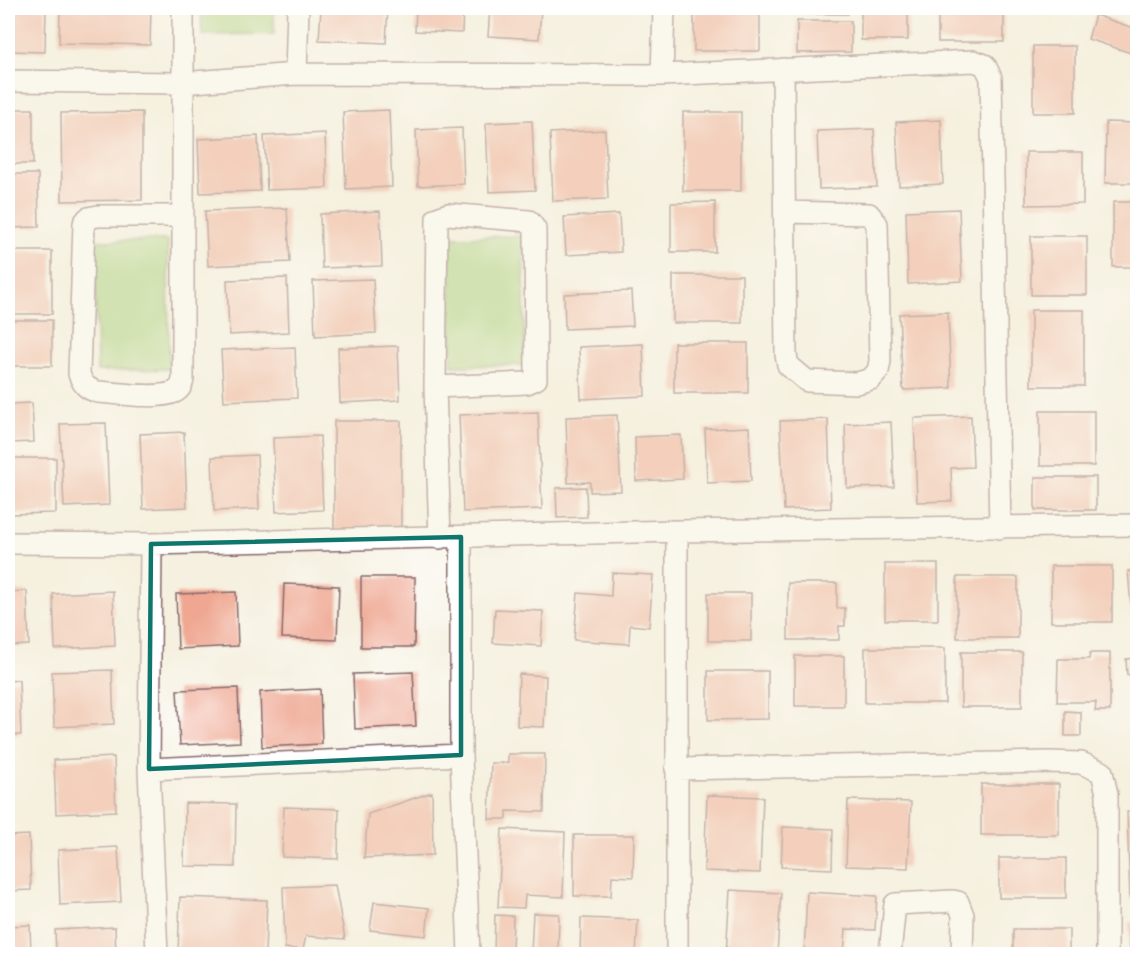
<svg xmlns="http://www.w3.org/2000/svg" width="1145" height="962" font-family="'EB Garamond',serif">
  <rect width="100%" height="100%" fill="#fff"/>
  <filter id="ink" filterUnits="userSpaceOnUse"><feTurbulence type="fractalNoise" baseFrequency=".0167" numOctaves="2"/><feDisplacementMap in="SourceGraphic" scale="12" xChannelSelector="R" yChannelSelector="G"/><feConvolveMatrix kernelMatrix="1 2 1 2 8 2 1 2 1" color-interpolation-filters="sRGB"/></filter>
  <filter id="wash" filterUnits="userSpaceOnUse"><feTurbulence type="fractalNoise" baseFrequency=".008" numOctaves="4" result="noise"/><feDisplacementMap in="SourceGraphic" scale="24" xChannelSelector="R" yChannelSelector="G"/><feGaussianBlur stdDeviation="1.35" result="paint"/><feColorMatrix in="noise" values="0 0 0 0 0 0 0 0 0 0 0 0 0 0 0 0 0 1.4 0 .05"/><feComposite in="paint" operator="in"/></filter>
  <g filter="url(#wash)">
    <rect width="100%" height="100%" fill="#f5f0df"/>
    <path fill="#a7d17d" stroke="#787854" stroke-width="1.5" d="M 201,8 L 274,8 L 274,34 L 202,35 Z
      M 523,236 L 525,365 L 452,366 L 450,237 Z
      M 168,240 L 169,369 L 97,371 L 95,241 Z"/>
    <g id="blocks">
      <path fill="#efa792" d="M 8,8 L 46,8 L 45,52 L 8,51 Z
        M 60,8 L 151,8 L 150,45 L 59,43 Z
        M 321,8 L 388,8 L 386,43 L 319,40 Z
        M 416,8 L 463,8 L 462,33 L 415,31 Z
        M 490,8 L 541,8 L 539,39 L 488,36 Z
        M 694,8 L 760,8 L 760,51 L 694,51 Z
        M 784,8 L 848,8 L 848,14 L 784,14 Z
        M 861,8 L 908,8 L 908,40 L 861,40 Z
        M 938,8 L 1004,8 L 1004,42 L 938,42 Z
        M 1095,15 L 1137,29 L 1137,55 L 1088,39 Z
        M 797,21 L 851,21 L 851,52 L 797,53 Z
        M 1033,46 L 1075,46 L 1075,113 L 1033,113 Z
        M 8,109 L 33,109 L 33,164 L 8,164 Z
        M 389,110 L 392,187 L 346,189 L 343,112 Z
        M 142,112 L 142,200 L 62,201 L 61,113 Z
        M 683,112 L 741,112 L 741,191 L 683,191 Z
        M 941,120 L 943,184 L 899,186 L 896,122 Z
        M 532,121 L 535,190 L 489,192 L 486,123 Z
        M 1106,122 L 1137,123 L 1137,183 L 1105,183 Z
        M 462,128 L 464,184 L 418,186 L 416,130 Z
        M 874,129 L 877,187 L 819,189 L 817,131 Z
        M 605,130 L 608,199 L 553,201 L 550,133 Z
        M 325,133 L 327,188 L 267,190 L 264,136 Z
        M 258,136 L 260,191 L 200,193 L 198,139 Z
        M 1026,152 L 1083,152 L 1083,204 L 1026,205 Z
        M 8,174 L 38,174 L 39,227 L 8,228 Z
        M 715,202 L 715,252 L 671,252 L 671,203 Z
        M 1113,202 L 1137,202 L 1137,267 L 1113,267 Z
        M 287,208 L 290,262 L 208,266 L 205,211 Z
        M 959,209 L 962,281 L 908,284 L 906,211 Z
        M 380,211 L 382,266 L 322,268 L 320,214 Z
        M 619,214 L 621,252 L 566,255 L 564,217 Z
        M 1031,236 L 1087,236 L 1087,295 L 1031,295 Z
        M 8,251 L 52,251 L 52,314 L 8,314 Z
        M 673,275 L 742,275 L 742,323 L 673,323 Z
        M 1135,277 L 1137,277 L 1137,399 L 1133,399 Z
        M 287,278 L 289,332 L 229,335 L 227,280 Z
        M 373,279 L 376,333 L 315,336 L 313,281 Z
        M 631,291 L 633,326 L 565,329 L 564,294 Z
        M 1031,310 L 1084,310 L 1084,386 L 1031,386 Z
        M 948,312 L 951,388 L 903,390 L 899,314 Z
        M 8,320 L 52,320 L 52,366 L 8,366 Z
        M 674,343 L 748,343 L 748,393 L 674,393 Z
        M 643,344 L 645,396 L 581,399 L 579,347 Z
        M 398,346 L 400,400 L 340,403 L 338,348 Z
        M 295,347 L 297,398 L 224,401 L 221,350 Z
        M 32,403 L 34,442 L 8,443 L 8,404 Z
        M 1040,411 L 1094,411 L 1094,466 L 1040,466 Z
        M 538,412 L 542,509 L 463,512 L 459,415 Z
        M 617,415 L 621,491 L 590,492 L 590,482 L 568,483 L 566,417 Z
        M 971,416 L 973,467 L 951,468 L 952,501 L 917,502 L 914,418 Z
        M 828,419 L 831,508 L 784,510 L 780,421 Z
        M 334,421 L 401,421 L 401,532 L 334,531 Z
        M 891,422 L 894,487 L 847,488 L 845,424 Z
        M 106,423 L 109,505 L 64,507 L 60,424 Z
        M 749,427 L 751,481 L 707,483 L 705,429 Z
        M 184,432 L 187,507 L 143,509 L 140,434 Z
        M 681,435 L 683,479 L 636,481 L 635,437 Z
        M 320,436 L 323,510 L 276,512 L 273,438 Z
        M 257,455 L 259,509 L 214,511 L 212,457 Z
        M 8,458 L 56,458 L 56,513 L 8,514 Z
        M 1035,477 L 1096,477 L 1096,510 L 1035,510 Z
        M 586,487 L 587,517 L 557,518 L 556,488 Z
        M 885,564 L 938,564 L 938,620 L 885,620 Z
        M 1051,566 L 1112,566 L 1112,622 L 1051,622 Z
        M 1137,570 L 1137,641 L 1134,642 L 1128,571 Z
        M 612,573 L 653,575 L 649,627 L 630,625 L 629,644 L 574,640 L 578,593 L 611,596 Z
        M 361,577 L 415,577 L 414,647 L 361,647 Z
        M 957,577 L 1018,577 L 1018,638 L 957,638 Z
        M 788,583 L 837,583 L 837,608 L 845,608 L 845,626 L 839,626 L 839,640 L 788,640 Z
        M 284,584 L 339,586 L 337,640 L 282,638 Z
        M 27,591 L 29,645 L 8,646 L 8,592 Z
        M 113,591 L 115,646 L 55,649 L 53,594 Z
        M 236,592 L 238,646 L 178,649 L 176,594 Z
        M 708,593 L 751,593 L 751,641 L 708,641 Z
        M 495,609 L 543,611 L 541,646 L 493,643 Z
        M 865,648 L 945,648 L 945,703 L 865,703 Z
        M 961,652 L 1022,652 L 1022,707 L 961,707 Z
        M 1090,653 L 1110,653 L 1110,711 L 1095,711 L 1096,702 L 1057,702 L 1058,659 L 1089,659 Z
        M 795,656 L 844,656 L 844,706 L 795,706 Z
        M 1137,658 L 1137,674 L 1127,675 L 1126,659 Z
        M 112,670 L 114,724 L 54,727 L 52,672 Z
        M 708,671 L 768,671 L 768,719 L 708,720 Z
        M 413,672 L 416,726 L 355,729 L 353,674 Z
        M 519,674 L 546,676 L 544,727 L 517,726 Z
        M 19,680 L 21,735 L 8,735 L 8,681 Z
        M 238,688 L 240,742 L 180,745 L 177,690 Z
        M 320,689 L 322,744 L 262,747 L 260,692 Z
        M 1065,711 L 1081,712 L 1081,736 L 1065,736 Z
        M 508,754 L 545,754 L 544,812 L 507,811 L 507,819 L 489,819 L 491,763 L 508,763 Z
        M 114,757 L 116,811 L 56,814 L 54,760 Z
        M 981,784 L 1059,784 L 1059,835 L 981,835 Z
        M 432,792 L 433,855 L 364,858 L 368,814 Z
        M 707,795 L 763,797 L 760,873 L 704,871 Z
        M 848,800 L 911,802 L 908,868 L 846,866 Z
        M 185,803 L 236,804 L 235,867 L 184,866 Z
        M 284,807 L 339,809 L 338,859 L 282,857 Z
        M 1127,812 L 1137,812 L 1137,899 L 1130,899 Z
        M 783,827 L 833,829 L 832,869 L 781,867 Z
        M 502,829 L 565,832 L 563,897 L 525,895 L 524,908 L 498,907 Z
        M 29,835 L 31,890 L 8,891 L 8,836 Z
        M 574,835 L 634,835 L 633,877 L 612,876 L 611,896 L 574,896 Z
        M 118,847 L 121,902 L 60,905 L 58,850 Z
        M 999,858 L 1066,858 L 1066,898 L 999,898 Z
        M 335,885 L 345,939 L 306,936 L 303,950 L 285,948 L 283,887 Z
        M 730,890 L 781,893 L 777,954 L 726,954 Z
        M 807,892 L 877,896 L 875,930 L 846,929 L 844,954 L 804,954 Z
        M 180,897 L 267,900 L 265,954 L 178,954 Z
        M 374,902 L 429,908 L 426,936 L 370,930 Z
        M 533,913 L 559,914 L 558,954 L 531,954 Z
        M 495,915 L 513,916 L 512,954 L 494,954 Z
        M 581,918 L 638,920 L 636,954 L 580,954 Z
        M 1129,922 L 1137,922 L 1137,954 L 1130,954 Z
        M 30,925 L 31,954 L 8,954 L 8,926 Z
        M 115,927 L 116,954 L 56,954 L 55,930 Z
        M 1013,929 L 1069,929 L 1069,954 L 1013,954 Z"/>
    </g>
  </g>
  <g filter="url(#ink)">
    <use href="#blocks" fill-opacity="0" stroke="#86686a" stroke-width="1.5"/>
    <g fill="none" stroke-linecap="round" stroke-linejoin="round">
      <g stroke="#86686a" stroke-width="24">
        <path id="street" d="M 783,69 L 786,355 L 788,365 L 807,381 L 857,383 L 871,379 L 878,371 L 880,361 L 877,224 L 869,214 L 785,212
          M 296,74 L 298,8
          M 662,75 L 664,8
          M 8,81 L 181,83 L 296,74 L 662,75 L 974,61 L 985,65 L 991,78 L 1000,528
          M 182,216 L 98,216 L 88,218 L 84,223 L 79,374 C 83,385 87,389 98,392 C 118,393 153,399 172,393 C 179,391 182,386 183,379 L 183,8
          M 435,387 L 527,383 L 536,379 L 535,229 L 529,221 L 448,214 L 437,218 L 435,387 L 440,538
          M 461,537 L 461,755 L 469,954
          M 8,543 L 151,544 L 677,531 L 1138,525
          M 151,544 L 149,769 L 157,954
          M 149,769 L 461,755
          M 676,769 L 1049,762 L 1081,763 L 1102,772 L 1107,794 L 1107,954
          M 677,954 L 677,531
          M 890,954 L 895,904 L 953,901 L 958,902 L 963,915 L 962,954"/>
      </g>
      <use href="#street" stroke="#fff" stroke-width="21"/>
    </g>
  </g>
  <path d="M0 0H1145V962H0ZM 461,537 L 461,755 L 149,769 L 151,544 Z" fill="#f5f0df" fill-opacity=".55" fill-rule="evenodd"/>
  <path fill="none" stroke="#0f766e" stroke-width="4.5" stroke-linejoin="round" d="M 461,537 L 461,755 L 149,769 L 151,544 Z"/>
  <rect width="1145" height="962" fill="none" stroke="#fff" stroke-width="30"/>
</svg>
